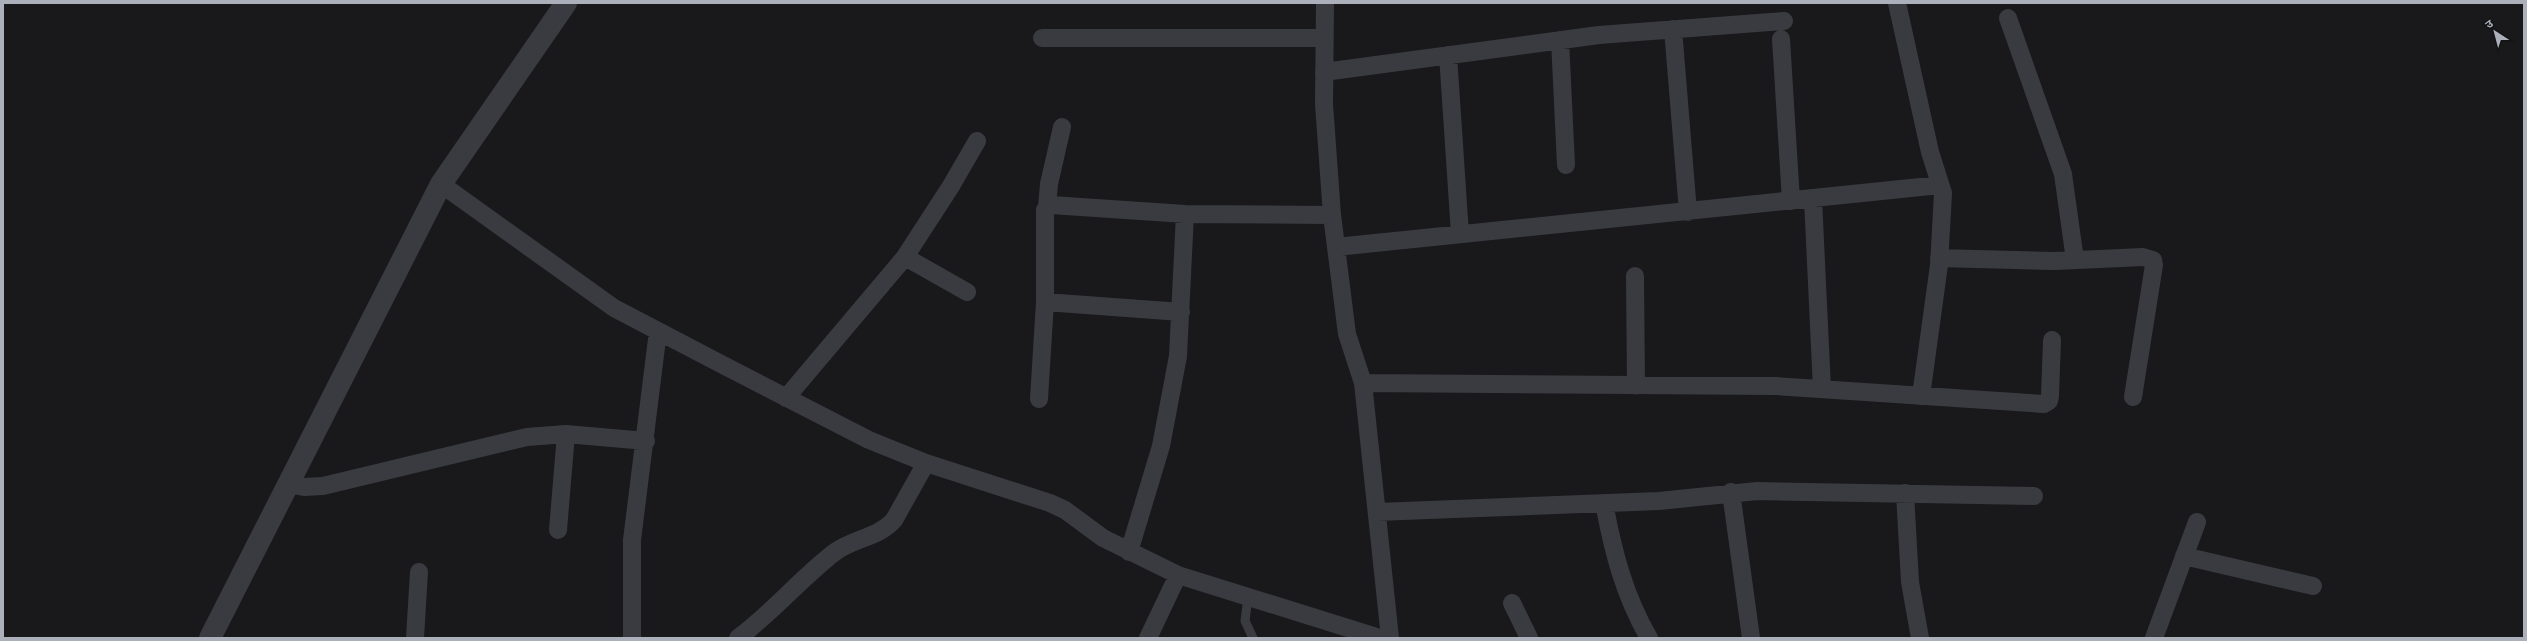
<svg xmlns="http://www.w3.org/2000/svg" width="2527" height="641" font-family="'Noto Sans','Noto Sans Devanagari',sans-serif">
  <rect width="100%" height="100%" fill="#19191b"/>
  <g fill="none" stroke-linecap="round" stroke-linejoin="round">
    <path stroke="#3a3b40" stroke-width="9" d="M 1248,597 L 1245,621 L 1253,638"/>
    <path stroke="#3a3b40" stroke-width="18" d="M 1325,3 L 1324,104 L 1332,215 L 1347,334 L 1363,383 L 1390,638
      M 1897,3 L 1930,152 L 1943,193 L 1939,265 L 1921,396
      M 2008,18 L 2063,174 L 2075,260
      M 1673,29 L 1688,212
      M 1042,38 L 1324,38
      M 1781,39 L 1791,201
      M 1560,40 L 1566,165
      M 1448,55 L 1460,234
      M 1324,72 L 1599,35 L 1784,21
      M 441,184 L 614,308 L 723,365 L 869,440 L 926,463 L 1050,503 L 1065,510 L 1103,538 L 1178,575 L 1380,638
      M 1813,199 L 1822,389
      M 1047,207 L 1049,184 L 1062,127
      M 1336,247 L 1940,185
      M 905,257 L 967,292
      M 1939,258 L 2055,261 L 2143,257 L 2153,260 L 2154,265 L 2133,397
      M 1635,276 L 1636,386
      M 1045,302 L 1181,312
      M 1363,383 L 1775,386 L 2044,404 L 2049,401 L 2050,396 L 2052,340
      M 786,398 L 905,257 L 951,186 L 977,141
      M 1039,399 L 1045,302 L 1045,210 L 1051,205 L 1185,214 L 1332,215
      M 288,484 L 304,487 L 323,486 L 527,437 L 566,434 L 646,441
      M 1731,492 L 1751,638
      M 1905,493 L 1910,582 L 1920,638
      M 1604,503 C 1613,551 1624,595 1649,638
      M 1377,512 L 1659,501 L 1757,491 L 2034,496
      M 558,530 L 566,434
      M 1129,552 L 1161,446 L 1178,356 L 1185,214
      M 2184,556 L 2313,586
      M 1512,603 L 1529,638
      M 415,638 L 419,572
      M 632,638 L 632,540 L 658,331
      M 738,638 C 773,612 801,578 835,552 C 854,538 878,538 894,520 L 926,463
      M 1148,638 L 1178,575
      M 2154,638 L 2197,522"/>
    <path stroke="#3a3b40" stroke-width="22" d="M 210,638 L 441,184 L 566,3"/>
  </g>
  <rect width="2527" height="641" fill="none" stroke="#abb0bb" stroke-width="8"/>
  <g transform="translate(2495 32) rotate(324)" stroke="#141416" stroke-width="3" paint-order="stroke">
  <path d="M0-3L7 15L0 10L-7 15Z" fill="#abb0bb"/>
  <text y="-6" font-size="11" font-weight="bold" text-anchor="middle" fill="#abb0bb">उ</text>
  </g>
</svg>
